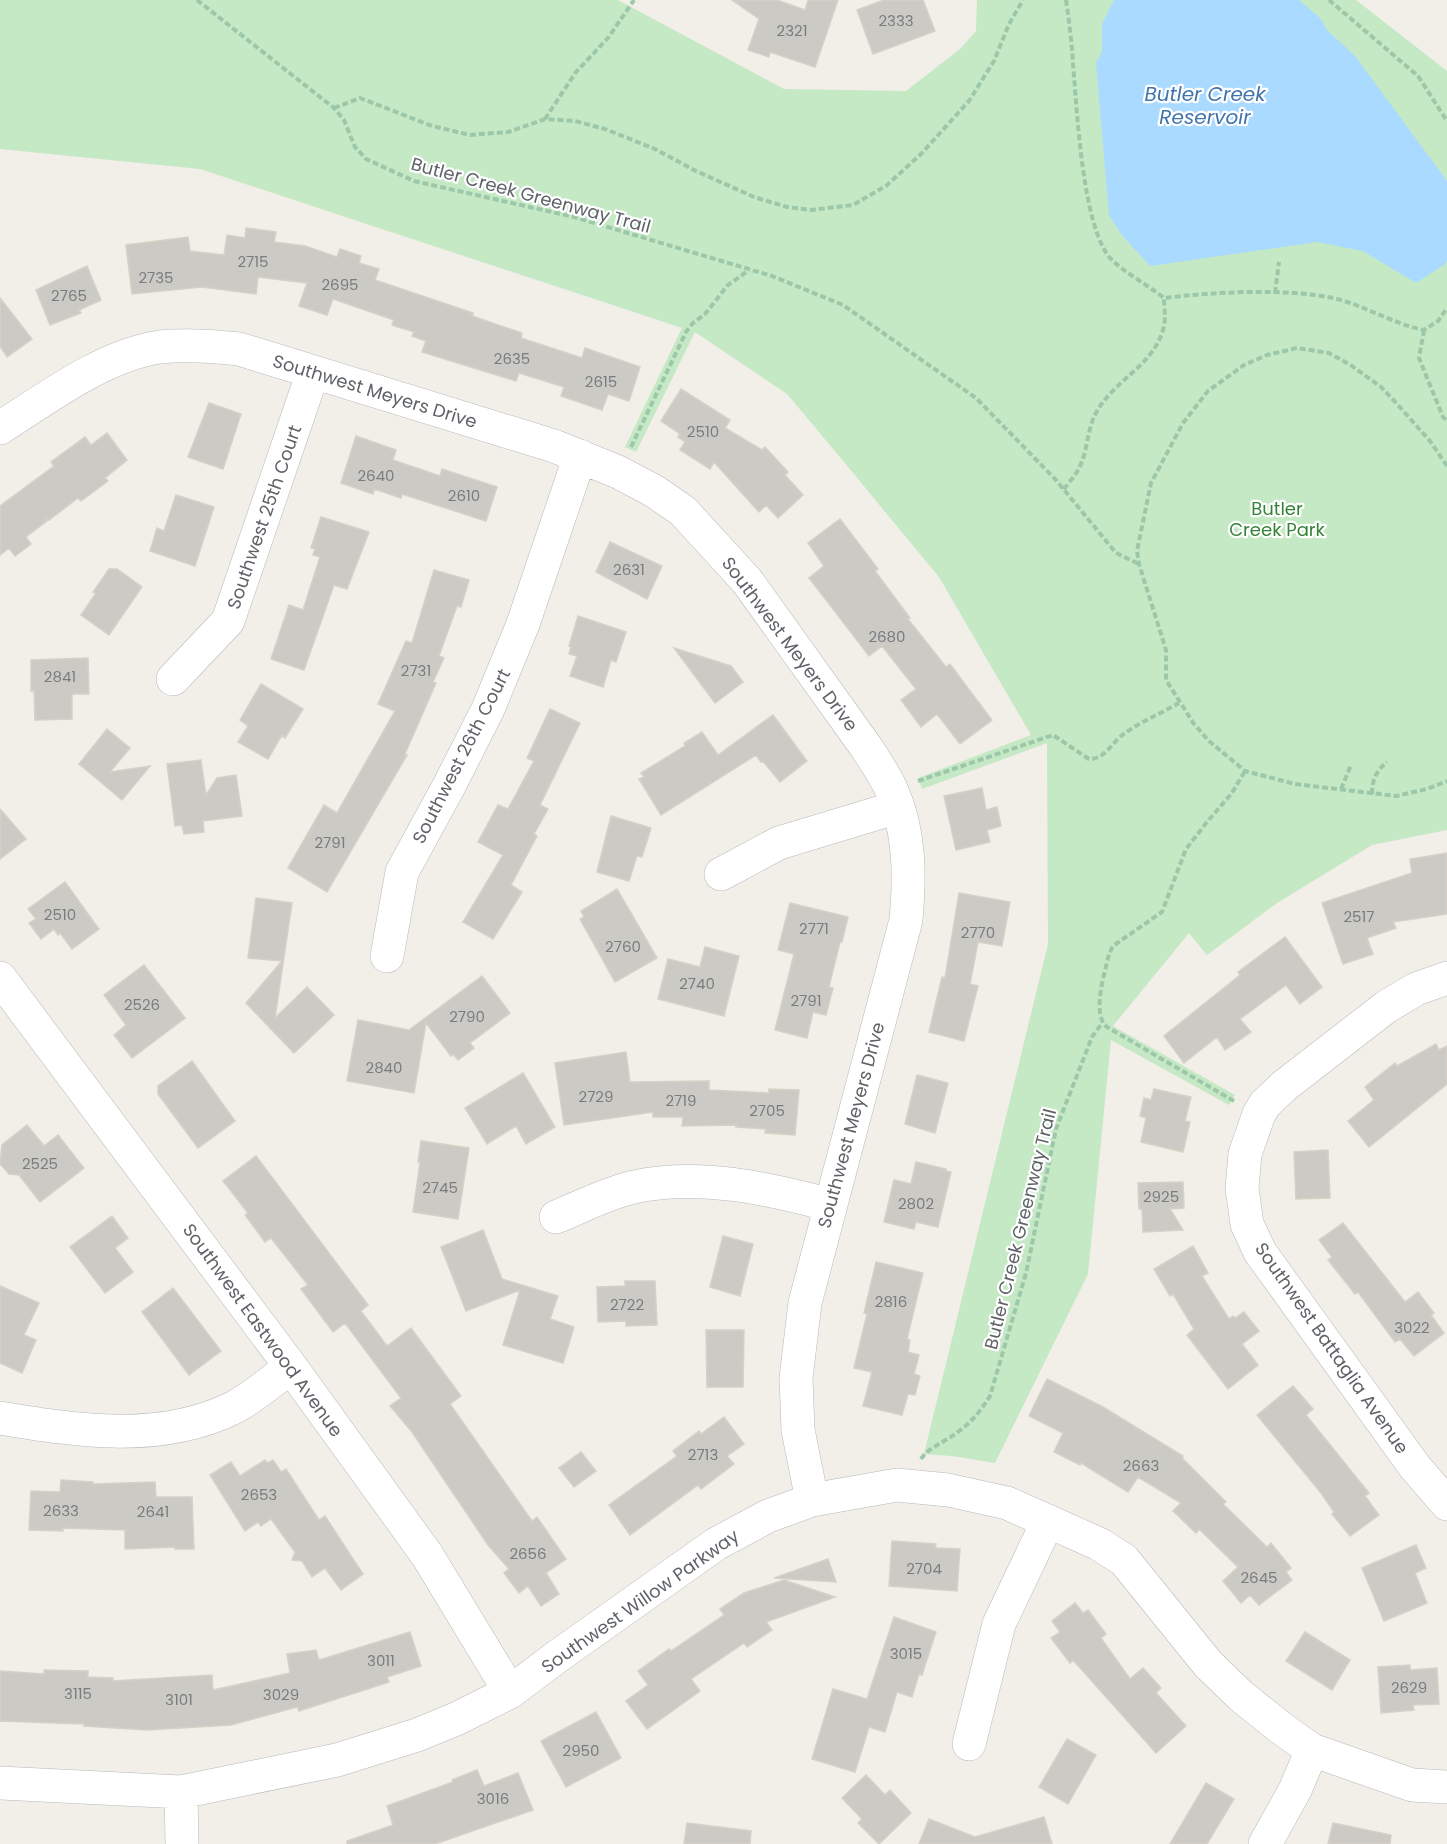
<svg xmlns="http://www.w3.org/2000/svg" width="1447" height="1844" font-family="Poppins,sans-serif">
  <rect width="100%" height="100%" fill="#f1efe8"/>
  <path fill="#c5e8c5" d="M 0,0 L 618,0 L 784,89 L 906,91 L 960,49 L 976,31 L 977,0 L 1356,0 L 1447,71 L 1447,830 L 1372,845 L 1277,903 L 1207,955 L 1189,933 L 1113,1026 L 1235,1095 L 1229,1105 L 1111,1040 L 1088,1274 L 995,1463 L 952,1456 L 924,1454 L 1048,944 L 1047,743 L 922,789 L 918,778 L 1031,735 L 939,577 L 839,456 L 787,394 L 695,332 L 636,452 L 625,447 L 682,328 L 200,169 L 0,149 Z"/>
  <path fill="#aadaff" d="M 1114,0 L 1299,0 L 1321,19 L 1327,30 L 1355,56 L 1447,181 L 1447,260 L 1445,264 L 1416,283 L 1363,251 L 1317,242 L 1150,266 L 1121,234 L 1109,215 L 1096,63 L 1102,52 L 1102,24 Z"/>
  <path fill="#cccac5" stroke="#d6d1c6" stroke-width="1.5" d="M 732,0 L 777,0 L 805,10 L 808,0 L 838,0 L 815,67 L 770,52 L 769,57 L 748,50 L 759,19 Z
    M 884,0 L 923,0 L 935,31 L 873,54 L 857,10 Z
    M 246,228 L 276,232 L 274,242 L 305,246 L 337,257 L 340,249 L 361,256 L 359,263 L 379,269 L 375,280 L 473,313 L 472,316 L 522,333 L 521,338 L 582,358 L 585,348 L 640,367 L 629,401 L 608,394 L 602,410 L 561,396 L 564,387 L 519,373 L 516,381 L 422,352 L 426,341 L 412,336 L 414,332 L 392,325 L 394,320 L 333,299 L 327,315 L 299,306 L 307,283 L 258,277 L 256,294 L 202,287 L 132,294 L 126,245 L 188,237 L 190,251 L 224,255 L 227,235 L 245,238 Z
    M 87,266 L 101,300 L 79,310 L 81,313 L 50,325 L 36,290 Z
    M 0,298 L 32,339 L 7,357 L 0,346 Z
    M 681,389 L 730,420 L 725,428 L 762,450 L 765,447 L 788,472 L 785,475 L 803,495 L 778,518 L 766,505 L 759,512 L 714,462 L 710,469 L 680,450 L 685,442 L 678,437 L 680,434 L 661,421 Z
    M 209,403 L 241,414 L 223,469 L 188,457 Z
    M 107,433 L 127,460 L 105,478 L 108,481 L 81,501 L 78,498 L 49,520 L 45,518 L 48,520 L 26,537 L 31,544 L 15,556 L 9,548 L 0,555 L 0,506 L 54,466 L 51,462 L 85,437 L 91,445 Z
    M 356,436 L 396,450 L 393,460 L 440,476 L 442,469 L 497,487 L 486,521 L 402,494 L 401,498 L 374,489 L 373,494 L 341,483 Z
    M 176,495 L 214,507 L 195,566 L 150,551 L 157,528 L 164,531 Z
    M 321,517 L 369,532 L 347,589 L 334,585 L 304,670 L 271,659 L 289,605 L 303,610 L 320,557 L 313,555 L 315,549 L 311,548 Z
    M 840,519 L 878,569 L 875,571 L 910,618 L 908,619 L 946,667 L 950,664 L 992,720 L 960,744 L 937,714 L 921,727 L 901,700 L 916,689 L 882,646 L 869,656 L 809,578 L 824,566 L 808,543 Z
    M 610,542 L 662,566 L 647,599 L 596,572 Z
    M 109,569 L 117,569 L 142,587 L 109,635 L 81,615 L 96,593 L 93,592 Z
    M 434,570 L 469,580 L 461,607 L 457,606 L 439,656 L 444,658 L 433,682 L 436,683 L 405,754 L 407,755 L 327,892 L 288,868 L 324,805 L 337,813 L 395,711 L 378,704 L 406,641 L 412,643 Z
    M 578,616 L 626,632 L 616,662 L 611,660 L 603,687 L 570,676 L 577,656 L 569,654 L 571,647 L 569,646 Z
    M 674,648 L 731,666 L 743,682 L 715,703 Z
    M 88,658 L 89,694 L 72,694 L 72,719 L 35,720 L 34,691 L 31,691 L 31,660 Z
    M 261,684 L 303,709 L 285,738 L 282,735 L 268,759 L 238,742 L 248,726 L 240,720 Z
    M 550,709 L 580,723 L 540,805 L 548,809 L 534,834 L 537,836 L 511,885 L 522,892 L 493,939 L 463,922 L 503,855 L 478,842 L 498,805 L 508,809 L 534,761 L 527,758 Z
    M 773,715 L 807,761 L 780,782 L 763,761 L 761,762 L 756,755 L 661,815 L 639,779 L 644,777 L 641,773 L 685,746 L 684,743 L 702,732 L 718,755 Z
    M 107,729 L 130,748 L 110,772 L 150,766 L 122,800 L 79,764 Z
    M 201,760 L 206,795 L 217,778 L 236,775 L 242,816 L 203,821 L 204,832 L 184,834 L 182,825 L 175,826 L 167,764 Z
    M 982,788 L 986,810 L 997,807 L 1001,826 L 987,830 L 990,842 L 956,850 L 944,796 Z
    M 0,809 L 26,839 L 0,859 Z
    M 611,816 L 651,828 L 642,857 L 637,856 L 629,881 L 597,872 Z
    M 1447,853 L 1447,914 L 1393,922 L 1396,928 L 1367,938 L 1373,954 L 1343,964 L 1322,903 L 1412,873 L 1410,859 Z
    M 65,882 L 99,929 L 72,949 L 60,933 L 58,935 L 54,929 L 41,939 L 29,923 L 36,919 L 28,909 Z
    M 617,889 L 657,958 L 615,982 L 580,919 L 584,917 L 581,911 Z
    M 959,893 L 1010,902 L 1002,946 L 978,942 L 970,984 L 978,986 L 964,1041 L 929,1032 L 942,977 L 945,978 Z
    M 256,898 L 292,903 L 275,1018 L 307,987 L 334,1015 L 294,1053 L 246,1003 L 282,961 L 248,958 Z
    M 790,903 L 848,917 L 842,942 L 840,942 L 829,987 L 833,988 L 826,1015 L 813,1012 L 807,1038 L 775,1030 L 794,954 L 778,950 Z
    M 1285,937 L 1322,987 L 1300,1004 L 1286,985 L 1240,1019 L 1251,1032 L 1225,1050 L 1217,1037 L 1184,1063 L 1164,1036 L 1240,975 L 1238,972 Z
    M 705,947 L 739,956 L 724,1016 L 658,999 L 668,959 L 700,967 Z
    M 144,965 L 185,1018 L 132,1058 L 114,1035 L 126,1025 L 104,995 Z
    M 482,976 L 510,1013 L 470,1043 L 474,1048 L 458,1060 L 453,1054 L 451,1056 L 426,1023 L 414,1093 L 347,1081 L 358,1020 L 409,1030 Z
    M 1436,1044 L 1439,1050 L 1447,1046 L 1447,1084 L 1369,1147 L 1348,1121 L 1374,1100 L 1365,1087 L 1395,1063 L 1397,1066 Z
    M 626,1052 L 630,1082 L 709,1081 L 709,1090 L 769,1093 L 769,1089 L 799,1090 L 795,1135 L 765,1133 L 766,1129 L 736,1127 L 737,1125 L 682,1126 L 683,1117 L 653,1117 L 653,1112 L 564,1125 L 555,1063 Z
    M 192,1061 L 235,1121 L 198,1148 L 158,1094 L 158,1086 Z
    M 523,1073 L 555,1127 L 526,1144 L 516,1126 L 487,1144 L 465,1108 Z
    M 917,1075 L 948,1083 L 935,1133 L 905,1124 Z
    M 1154,1089 L 1191,1097 L 1185,1121 L 1190,1122 L 1183,1152 L 1141,1142 L 1146,1118 L 1140,1116 L 1144,1098 L 1151,1100 Z
    M 27,1125 L 44,1146 L 58,1135 L 84,1168 L 40,1202 L 19,1175 L 9,1174 L 0,1164 L 2,1145 Z
    M 421,1141 L 469,1148 L 458,1219 L 413,1212 L 420,1162 L 418,1162 Z
    M 1328,1150 L 1330,1198 L 1296,1199 L 1294,1152 Z
    M 256,1156 L 368,1305 L 361,1311 L 387,1346 L 411,1328 L 461,1396 L 450,1404 L 532,1521 L 537,1517 L 566,1559 L 546,1573 L 559,1594 L 541,1606 L 528,1586 L 519,1593 L 504,1573 L 509,1569 L 488,1545 L 412,1432 L 390,1406 L 401,1398 L 345,1323 L 333,1332 L 301,1289 L 308,1285 L 271,1238 L 265,1242 L 245,1215 L 248,1213 L 223,1181 Z
    M 916,1162 L 946,1169 L 946,1171 L 951,1172 L 938,1227 L 916,1222 L 914,1229 L 884,1222 L 894,1180 L 911,1184 Z
    M 1183,1182 L 1184,1208 L 1170,1209 L 1183,1230 L 1143,1232 L 1142,1209 L 1139,1209 L 1138,1183 Z
    M 112,1216 L 128,1238 L 115,1248 L 133,1272 L 105,1293 L 70,1247 Z
    M 1343,1223 L 1405,1302 L 1418,1292 L 1434,1313 L 1431,1315 L 1444,1333 L 1414,1356 L 1400,1339 L 1395,1342 L 1358,1292 L 1355,1294 L 1328,1260 L 1332,1257 L 1319,1240 Z
    M 483,1230 L 502,1279 L 558,1296 L 550,1319 L 574,1327 L 563,1363 L 503,1345 L 520,1290 L 466,1311 L 441,1247 Z
    M 723,1236 L 753,1244 L 740,1296 L 710,1287 Z
    M 1193,1246 L 1208,1273 L 1202,1276 L 1229,1319 L 1233,1316 L 1235,1318 L 1244,1312 L 1259,1331 L 1242,1344 L 1258,1365 L 1228,1389 L 1187,1335 L 1194,1329 L 1173,1294 L 1170,1296 L 1154,1269 Z
    M 876,1262 L 923,1273 L 907,1339 L 910,1340 L 908,1352 L 919,1355 L 914,1374 L 920,1376 L 915,1395 L 908,1394 L 902,1415 L 863,1406 L 872,1372 L 854,1368 L 867,1314 L 864,1313 Z
    M 625,1281 L 655,1281 L 657,1325 L 626,1326 L 626,1321 L 598,1322 L 597,1287 L 625,1286 Z
    M 0,1286 L 39,1303 L 24,1335 L 36,1340 L 22,1373 L 0,1363 Z
    M 173,1288 L 221,1351 L 189,1375 L 142,1312 Z
    M 706,1330 L 744,1330 L 743,1387 L 707,1387 Z
    M 1047,1379 L 1103,1407 L 1183,1456 L 1182,1458 L 1226,1502 L 1223,1504 L 1267,1547 L 1271,1543 L 1291,1568 L 1286,1572 L 1292,1580 L 1259,1605 L 1250,1595 L 1241,1603 L 1223,1581 L 1238,1567 L 1199,1529 L 1196,1533 L 1173,1511 L 1181,1503 L 1138,1477 L 1128,1492 L 1081,1463 L 1080,1465 L 1054,1452 L 1063,1433 L 1029,1416 Z
    M 1293,1386 L 1313,1409 L 1306,1415 L 1369,1493 L 1365,1496 L 1379,1515 L 1350,1536 L 1332,1514 L 1334,1512 L 1321,1493 L 1257,1415 Z
    M 724,1417 L 744,1444 L 727,1456 L 734,1464 L 701,1489 L 698,1485 L 630,1535 L 609,1505 L 677,1456 L 673,1451 L 699,1431 L 701,1434 Z
    M 581,1452 L 596,1471 L 574,1487 L 559,1468 Z
    M 265,1460 L 268,1463 L 273,1460 L 281,1472 L 286,1469 L 319,1520 L 325,1516 L 363,1574 L 341,1590 L 325,1568 L 312,1577 L 302,1561 L 292,1560 L 295,1552 L 271,1519 L 261,1526 L 258,1522 L 245,1531 L 210,1475 L 231,1462 L 240,1476 Z
    M 61,1480 L 93,1482 L 93,1484 L 155,1482 L 156,1497 L 192,1497 L 194,1549 L 175,1549 L 175,1547 L 125,1549 L 125,1530 L 62,1528 L 63,1531 L 29,1530 L 31,1491 L 60,1492 Z
    M 892,1541 L 936,1544 L 935,1548 L 960,1549 L 957,1591 L 889,1586 Z
    M 1416,1545 L 1426,1568 L 1415,1573 L 1427,1603 L 1384,1621 L 1362,1568 Z
    M 828,1559 L 836,1582 L 774,1578 Z
    M 784,1580 L 835,1597 L 766,1622 L 772,1630 L 747,1647 L 744,1643 L 691,1679 L 700,1691 L 647,1729 L 626,1701 L 648,1685 L 638,1671 L 669,1649 L 671,1651 L 724,1615 L 720,1609 L 744,1593 Z
    M 1075,1603 L 1083,1613 L 1088,1610 L 1106,1634 L 1101,1638 L 1130,1679 L 1143,1668 L 1161,1688 L 1156,1693 L 1186,1726 L 1156,1753 L 1073,1660 L 1070,1663 L 1051,1638 L 1060,1632 L 1052,1621 Z
    M 894,1617 L 936,1632 L 922,1675 L 919,1674 L 912,1697 L 897,1692 L 885,1732 L 869,1727 L 855,1772 L 812,1759 L 833,1689 L 867,1699 Z
    M 410,1632 L 421,1666 L 387,1677 L 389,1682 L 299,1711 L 297,1707 L 231,1725 L 147,1730 L 84,1726 L 84,1724 L 0,1721 L 0,1671 L 44,1674 L 44,1670 L 88,1671 L 88,1677 L 113,1678 L 113,1681 L 212,1675 L 213,1690 L 290,1673 L 287,1654 L 316,1650 L 319,1660 Z
    M 1305,1632 L 1350,1660 L 1332,1690 L 1286,1661 Z
    M 1410,1665 L 1410,1670 L 1437,1668 L 1439,1704 L 1413,1705 L 1414,1710 L 1381,1713 L 1378,1667 Z
    M 596,1712 L 621,1758 L 566,1787 L 541,1741 Z
    M 1067,1739 L 1096,1755 L 1068,1804 L 1039,1787 Z
    M 477,1770 L 484,1786 L 518,1773 L 533,1810 L 435,1844 L 347,1844 L 347,1841 L 393,1825 L 387,1806 L 453,1782 L 452,1780 Z
    M 866,1775 L 885,1795 L 890,1790 L 911,1813 L 879,1844 L 858,1823 L 862,1819 L 842,1798 Z
    M 1206,1783 L 1234,1799 L 1207,1844 L 1170,1844 Z
    M 1044,1817 L 1052,1844 L 919,1844 L 929,1819 L 975,1837 Z
    M 687,1823 L 751,1831 L 750,1844 L 684,1844 Z
    M 1333,1823 L 1391,1835 L 1390,1844 L 1328,1844 Z"/>
  <g fill="none" stroke-linecap="round" stroke-linejoin="round">
    <g stroke="#b5b8bc" stroke-width="34">
      <path id="minor" d="M 0,428 C 47,398 104,355 160,347 C 187,344 212,346 239,349 L 554,446 L 618,472 L 654,491 L 683,511 L 747,581 L 866,747 C 875,761 885,775 892,791 C 910,831 910,877 906,920 L 805,1303 L 796,1378 L 798,1430 L 812,1500
        M 173,679 L 228,621 L 313,372
        M 721,874 L 779,843 L 898,807
        M 387,956 L 402,872 L 449,786 L 488,709 L 523,624 L 580,456
        M 0,978 L 291,1367 L 427,1555 L 510,1692
        M 1447,978 L 1416,989 L 1386,1007 L 1284,1086 L 1265,1104 L 1259,1114 L 1245,1154 L 1242,1188 L 1247,1224 L 1260,1252 L 1415,1467 L 1447,1504
        M 556,1217 C 581,1207 607,1193 634,1187 C 699,1173 767,1188 830,1205
        M 0,1418 C 78,1431 161,1444 235,1407 C 255,1396 273,1380 291,1367
        M 969,1744 L 999,1624 L 1048,1521
        M 0,1783 L 181,1792 L 337,1760 L 417,1735 L 456,1719 L 510,1692 L 558,1656 L 716,1544 L 768,1516 L 812,1500 L 897,1485 L 948,1490 L 1007,1503 L 1099,1544 L 1124,1560 L 1208,1664 L 1241,1696 L 1281,1728 L 1312,1750 L 1412,1785 L 1447,1787
        M 181,1792 L 182,1844
        M 1265,1844 L 1295,1790 L 1312,1750"/>
    </g>
    <path stroke="#9cc7a9" stroke-width="4" stroke-dasharray="6 3" stroke-linecap="butt" d="M 197,0 L 334,108 L 344,120 L 355,147 L 366,159 L 414,181 L 574,217 L 772,276 L 843,305 L 976,398 L 1056,480 L 1116,553 L 1139,564
      M 1066,0 C 1069,21 1072,43 1073,64 C 1077,107 1082,231 1112,260 C 1124,272 1149,286 1164,298 C 1214,292 1284,288 1333,298 C 1364,305 1393,324 1424,330 L 1438,321 L 1447,308
      M 1329,0 L 1418,76 L 1447,121
      M 334,108 L 360,98 L 432,126 L 470,135 L 508,132 L 545,119 L 575,121 L 605,129 L 655,149 L 696,171 L 754,197 L 787,207 L 811,210 L 853,205 L 886,186 L 921,154 L 969,101 L 994,61 L 1009,24 L 1023,0
      M 545,119 L 576,72 L 608,38 L 634,0
      M 1275,293 L 1279,262
      M 1424,330 L 1419,358 L 1443,417 L 1447,421
      M 631,447 L 686,332 L 693,323 L 705,314 L 728,285 L 749,270
      M 1447,466 L 1430,441 L 1398,405 L 1381,387 L 1352,366 L 1329,353 L 1297,348 L 1267,355 L 1244,365 L 1208,391 L 1183,423 L 1151,483 L 1137,551 L 1139,564 L 1166,650 L 1166,680 L 1194,724 L 1209,741 L 1245,771 L 1295,784 L 1396,796 L 1427,789 L 1447,781
      M 1064,489 C 1069,482 1077,474 1080,466 C 1088,450 1087,429 1096,413 C 1114,379 1155,366 1164,326 C 1166,317 1164,307 1164,298
      M 918,781 L 1053,735 L 1089,759 C 1104,759 1110,746 1120,737 C 1137,723 1160,714 1179,703
      M 1341,789 L 1351,765
      M 1372,794 C 1372,780 1376,771 1387,762
      M 1234,1101 L 1107,1027 C 1091,1014 1105,973 1109,954 L 1113,946 L 1162,912 L 1186,849 L 1207,822 L 1232,793 L 1245,771
      M 921,1459 C 928,1448 944,1442 955,1434 C 970,1424 980,1412 990,1396 L 1026,1273 L 1056,1129 L 1092,1037 L 1102,1023"/>
    <use href="#minor" stroke="#fff" stroke-width="33"/>
  </g>
  <g text-anchor="middle" dominant-baseline="central" stroke-width="4.5" stroke-linejoin="round" paint-order="stroke">
    <g font-size="15" fill="#7a7d7f">
      <text x="896" y="20">2333</text>
      <text x="792" y="30">2321</text>
      <text x="253" y="261">2715</text>
      <text x="156" y="277">2735</text>
      <text x="340" y="284">2695</text>
      <text x="69" y="295">2765</text>
      <text x="512" y="358">2635</text>
      <text x="601" y="381">2615</text>
      <text x="703" y="431">2510</text>
      <text x="376" y="475">2640</text>
      <text x="464" y="495">2610</text>
      <text x="629" y="569">2631</text>
      <text x="887" y="636">2680</text>
      <text x="416" y="670">2731</text>
      <text x="60" y="676">2841</text>
      <text x="330" y="842">2791</text>
      <text x="60" y="914">2510</text>
      <text x="1359" y="916">2517</text>
      <text x="814" y="928">2771</text>
      <text x="978" y="932">2770</text>
      <text x="623" y="946">2760</text>
      <text x="697" y="983">2740</text>
      <text x="806" y="1000">2791</text>
      <text x="142" y="1004">2526</text>
      <text x="467" y="1016">2790</text>
      <text x="384" y="1067">2840</text>
      <text x="596" y="1096">2729</text>
      <text x="681" y="1100">2719</text>
      <text x="767" y="1110">2705</text>
      <text x="40" y="1163">2525</text>
      <text x="440" y="1187">2745</text>
      <text x="1161" y="1196">2925</text>
      <text x="916" y="1203">2802</text>
      <text x="891" y="1301">2816</text>
      <text x="627" y="1304">2722</text>
      <text x="1412" y="1327">3022</text>
      <text x="703" y="1454">2713</text>
      <text x="1141" y="1465">2663</text>
      <text x="259" y="1494">2653</text>
      <text x="61" y="1510">2633</text>
      <text x="153" y="1511">2641</text>
      <text x="528" y="1553">2656</text>
      <text x="924" y="1568">2704</text>
      <text x="1259" y="1577">2645</text>
      <text x="906" y="1653">3015</text>
      <text x="381" y="1660">3011</text>
      <text x="1409" y="1687">2629</text>
      <text x="78" y="1693">3115</text>
      <text x="281" y="1694">3029</text>
      <text x="179" y="1699">3101</text>
      <text x="581" y="1750">2950</text>
      <text x="493" y="1798">3016</text>
    </g>
    <g font-size="18" fill="#5f6368" stroke="#fff">
      <text transform="translate(531 195) rotate(15)">Butler Creek Greenway Trail</text>
      <text transform="translate(375 391) rotate(17)">Southwest Meyers Drive</text>
      <text transform="translate(264 517) rotate(-71)">Southwest 25th Court</text>
      <text transform="translate(790 644) rotate(53)">Southwest Meyers Drive</text>
      <text transform="translate(461 756) rotate(-63)">Southwest 26th Court</text>
      <text transform="translate(851 1125) rotate(-75)">Southwest Meyers Drive</text>
      <text transform="translate(1020 1229) rotate(-76)">Butler Creek Greenway Trail</text>
      <text transform="translate(263 1330) rotate(54)">Southwest Eastwood Avenue</text>
      <text transform="translate(1332 1348) rotate(55)">Southwest Battaglia Avenue</text>
      <text transform="translate(640 1601) rotate(-35)">Southwest Willow Parkway</text>
    </g>
    <g font-size="18" fill="#348238" stroke="#fff">
      <text x="1277" y="508">Butler<tspan x="1277" dy="21">Creek Park</tspan></text>
    </g>
    <g font-size="20" font-style="italic" fill="#4174aa" stroke="#fff">
      <text x="1205" y="94">Butler Creek<tspan x="1205" dy="23">Reservoir</tspan></text>
    </g>
  </g>
</svg>
